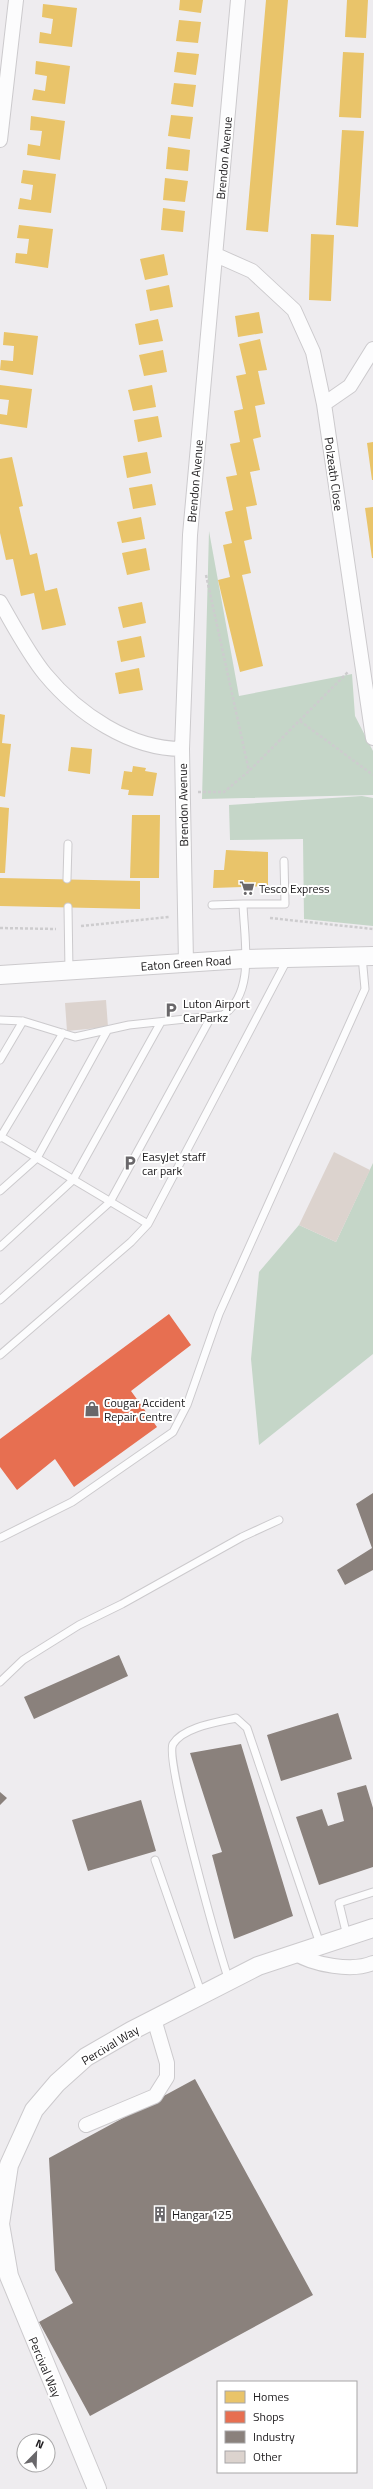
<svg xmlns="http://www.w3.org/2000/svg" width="373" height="2489" font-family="'Titillium Web',sans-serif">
  <rect width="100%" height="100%" fill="#eeecef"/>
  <path fill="#c5d6c8" d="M 209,531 L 239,696 L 352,674 L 355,716 L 373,751 L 373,795 L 202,799 Z
    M 362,796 L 373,798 L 373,926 L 304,919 L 303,839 L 230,840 L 229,805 Z
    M 373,1163 L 373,1354 L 259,1445 L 251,1359 L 259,1272 L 299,1225 L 336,1242 Z"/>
  <path fill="#e9c46a" d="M 180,0 L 203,0 L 201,13 L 179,10 Z
    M 266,0 L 288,0 L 268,232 L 246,230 Z
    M 347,0 L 368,0 L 366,38 L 345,37 Z
    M 43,4 L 77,8 L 72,47 L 39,43 L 40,32 L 51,34 L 53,19 L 42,17 Z
    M 179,20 L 201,22 L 198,43 L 176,41 Z
    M 177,52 L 199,54 L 196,75 L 174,72 Z
    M 343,52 L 364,53 L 361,118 L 339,117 Z
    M 36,61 L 70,66 L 65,104 L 32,100 L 34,89 L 45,91 L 47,76 L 35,74 Z
    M 174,83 L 196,85 L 193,107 L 171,104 Z
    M 171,115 L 193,117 L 190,139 L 168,136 Z
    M 31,116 L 65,121 L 60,160 L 27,155 L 28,144 L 40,146 L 42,131 L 30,130 Z
    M 342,130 L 364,131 L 358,227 L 336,225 Z
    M 168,147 L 190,150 L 188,171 L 166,169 Z
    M 23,170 L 56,174 L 51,213 L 18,209 L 20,198 L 31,200 L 33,185 L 21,183 Z
    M 165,178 L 188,181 L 185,202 L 163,200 Z
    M 163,208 L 185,211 L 183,232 L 161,230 Z
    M 19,225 L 53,229 L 48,268 L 15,263 L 16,253 L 27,254 L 29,239 L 17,238 Z
    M 311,234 L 334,235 L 331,301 L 309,300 Z
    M 164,254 L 168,275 L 145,280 L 140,259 Z
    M 169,285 L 173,307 L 150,311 L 146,290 Z
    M 259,312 L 263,333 L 238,337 L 235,316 Z
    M 158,319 L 163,341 L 139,345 L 135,324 Z
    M 4,332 L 38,336 L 33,375 L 0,370 L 1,360 L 13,361 L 14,346 L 3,345 Z
    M 260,339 L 267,370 L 258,371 L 265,404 L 255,406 L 261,437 L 253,439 L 260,470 L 250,472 L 257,505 L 246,507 L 252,539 L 244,541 L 251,573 L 242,575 L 263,666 L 240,672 L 218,580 L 230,577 L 223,545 L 232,543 L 225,512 L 233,510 L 226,477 L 237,475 L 230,444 L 240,442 L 234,411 L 243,409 L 236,376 L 246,374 L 239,344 Z
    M 163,350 L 167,372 L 144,376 L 139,355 Z
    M 0,385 L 32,389 L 27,428 L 0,424 L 0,414 L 7,415 L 9,400 L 0,399 Z
    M 152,385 L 156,407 L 133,411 L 128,390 Z
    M 158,416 L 162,437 L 138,442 L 134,420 Z
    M 373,442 L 373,480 L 372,480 L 367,443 Z
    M 147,452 L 151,473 L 127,478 L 123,456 Z
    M 12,457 L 23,506 L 19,507 L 30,555 L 37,553 L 45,591 L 57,588 L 66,625 L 42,630 L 34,593 L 21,596 L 13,559 L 6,560 L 0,533 L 0,459 Z
    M 152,484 L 156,505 L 133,509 L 129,488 Z
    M 373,507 L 373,558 L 372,558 L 365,508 Z
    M 141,517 L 145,539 L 122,543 L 117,522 Z
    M 146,548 L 150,570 L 127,575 L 122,553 Z
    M 142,602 L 146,623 L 123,628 L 118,607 Z
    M 141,636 L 145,657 L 121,662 L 117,641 Z
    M 139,668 L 143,690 L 119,694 L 115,673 Z
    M 0,714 L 5,715 L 2,743 L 11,744 L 5,797 L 0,796 Z
    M 71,747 L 92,749 L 90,774 L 68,771 Z
    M 133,766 L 146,768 L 145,771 L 157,773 L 153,796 L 128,795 L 129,790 L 121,789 L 124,771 L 132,772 Z
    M 0,807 L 9,808 L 5,873 L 0,873 Z
    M 132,815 L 160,815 L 159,878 L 130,878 Z
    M 226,850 L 268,852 L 268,886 L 213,888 L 214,870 L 224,870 Z
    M 0,878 L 140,881 L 140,909 L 0,906 Z"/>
  <path fill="#e76f51" d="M 169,1314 L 191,1345 L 131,1391 L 157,1427 L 74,1487 L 55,1459 L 17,1490 L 0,1467 L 0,1439 Z"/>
  <path fill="#8a817c" d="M 373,1493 L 373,1570 L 345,1585 L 337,1570 L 372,1548 L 356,1504 Z
    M 119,1655 L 128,1676 L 34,1719 L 24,1697 Z
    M 338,1713 L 352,1759 L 281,1781 L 267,1735 Z
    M 241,1744 L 293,1916 L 234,1939 L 212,1855 L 222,1852 L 190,1753 Z
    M 366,1785 L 373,1808 L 373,1867 L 319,1885 L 296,1817 L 322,1809 L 328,1826 L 344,1821 L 337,1793 Z
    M 0,1792 L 7,1798 L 0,1805 Z
    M 141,1800 L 156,1851 L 88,1871 L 72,1820 Z
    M 195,2079 L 313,2295 L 90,2416 L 39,2322 L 73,2303 L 55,2270 L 49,2158 Z"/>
  <path fill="#dcd3ce" d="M 106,1000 L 108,1027 L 67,1031 L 65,1003 Z
    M 334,1152 L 370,1170 L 336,1242 L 299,1225 Z"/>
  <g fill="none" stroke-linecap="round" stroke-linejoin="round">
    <g stroke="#cccacd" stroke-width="9">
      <path id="service" d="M 67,879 L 68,844
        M 212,905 L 243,904
        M 68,907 L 69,971
        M 0,1020 L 23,1021 L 75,1037 L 129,1025 L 223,1015 C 256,993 244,939 243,904 L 285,904 L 284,861
        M 0,1060 L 23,1021
        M 0,1136 L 148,1224
        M 0,1138 L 63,1033
        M 0,1191 L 37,1158 L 107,1031
        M 0,1247 L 73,1180 L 161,1022
        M 0,1300 L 110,1202 L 211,1017
        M 0,1355 L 131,1242 L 148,1224 L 287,960
        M 0,1538 L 72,1502 L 173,1432 L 187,1405 L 219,1314 L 365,989 L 362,956
        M 0,1682 L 23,1660 L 79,1625 L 122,1604 L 242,1537 L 279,1520
        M 155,1860 L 202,1995
        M 347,1936 L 339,1903 L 373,1892
        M 229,1981 C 220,1953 164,1759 173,1744 C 183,1727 218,1722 236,1718 L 247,1728 L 320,1944"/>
    </g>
    <g stroke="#cccacd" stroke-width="16">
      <path id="minor" d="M 0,140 L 16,0
        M 216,255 L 252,271 L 294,310 L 313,352 L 324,404 L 373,738
        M 324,404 L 350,386 L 373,349
        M 0,602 C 14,626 28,653 45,674 C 78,714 130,749 182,749
        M 186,963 L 182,749 L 190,535 L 238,0
        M 295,1953 C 313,1965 353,1972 373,1963
        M 86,2125 L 155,2096 L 167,2077 L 167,2063 L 154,2019"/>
    </g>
    <g stroke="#cccacd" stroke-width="20">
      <path id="tertiary" d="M 0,975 L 244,959 L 373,956
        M 97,2489 L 9,2276 L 0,2224 L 9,2165 L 34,2110 L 57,2083 L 86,2057 L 131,2031 L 258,1966 L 373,1928"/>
    </g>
    <path stroke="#cdccce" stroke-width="2.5" stroke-dasharray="3 2" stroke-linecap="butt" d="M 206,575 L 249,771
      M 300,721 L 373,775
      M 198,792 L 224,792 L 249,771 L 348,672
      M 270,918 L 373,929
      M 81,926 L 169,917
      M 0,928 L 56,929"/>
    <use href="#service" stroke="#fcfcfd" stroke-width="7"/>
    <use href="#minor" stroke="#fcfcfd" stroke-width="14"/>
    <use href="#tertiary" stroke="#fcfcfd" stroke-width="18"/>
  </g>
  <defs>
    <g id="supermarket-bare" transform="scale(1.2)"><path d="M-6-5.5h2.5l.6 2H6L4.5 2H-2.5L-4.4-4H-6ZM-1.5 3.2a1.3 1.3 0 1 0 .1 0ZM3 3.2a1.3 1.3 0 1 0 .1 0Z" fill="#69676a" stroke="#fff" stroke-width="2.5" paint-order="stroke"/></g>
    <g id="parking-bare" transform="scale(1.2)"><path d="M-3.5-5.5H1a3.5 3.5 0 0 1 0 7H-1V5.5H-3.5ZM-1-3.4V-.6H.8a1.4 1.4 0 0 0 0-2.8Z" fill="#69676a" stroke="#fff" stroke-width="2.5" paint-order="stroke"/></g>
    <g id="shop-bare" transform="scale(1.2)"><path d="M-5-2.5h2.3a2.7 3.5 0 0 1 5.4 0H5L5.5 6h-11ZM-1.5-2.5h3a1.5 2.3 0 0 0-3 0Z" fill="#69676a" stroke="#fff" stroke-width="2.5" paint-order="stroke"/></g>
    <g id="building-bare" transform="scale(1.2)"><path d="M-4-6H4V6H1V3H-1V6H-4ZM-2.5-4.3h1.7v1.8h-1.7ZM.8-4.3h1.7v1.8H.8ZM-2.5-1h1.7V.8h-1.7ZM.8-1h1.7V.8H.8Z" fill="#69676a" stroke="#fff" stroke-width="2.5" paint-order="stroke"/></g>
  </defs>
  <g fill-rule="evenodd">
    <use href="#supermarket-bare" x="247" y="888"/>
    <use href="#parking-bare" x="171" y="1010"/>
    <use href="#parking-bare" x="130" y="1163"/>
    <use href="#shop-bare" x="92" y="1409"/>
    <use href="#building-bare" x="160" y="2214"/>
  </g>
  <g text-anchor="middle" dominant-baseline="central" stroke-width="4" stroke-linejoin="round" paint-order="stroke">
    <g font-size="12" fill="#222022" stroke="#fff">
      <text transform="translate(224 158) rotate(-85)">Brendon Avenue</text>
      <text transform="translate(334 474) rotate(82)">Polzeath Close</text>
      <text transform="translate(195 481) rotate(-85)">Brendon Avenue</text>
      <text transform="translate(183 805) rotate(-91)">Brendon Avenue</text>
      <text transform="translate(186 963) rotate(-4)">Eaton Green Road</text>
      <text transform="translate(110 2045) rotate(-31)">Percival Way</text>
      <text transform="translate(45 2367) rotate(67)">Percival Way</text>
    </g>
    <g font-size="12" fill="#222022" stroke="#fff" text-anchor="start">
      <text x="259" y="888">Tesco Express</text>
      <text x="183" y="1003">Luton Airport<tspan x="183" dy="14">CarParkz</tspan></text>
      <text x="142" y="1156">EasyJet staff<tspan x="142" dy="14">car park</tspan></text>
      <text x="104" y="1402">Cougar Accident<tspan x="104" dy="14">Repair Centre</tspan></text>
      <text x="172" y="2214">Hangar 125</text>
    </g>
  </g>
  <rect x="217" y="2381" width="140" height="92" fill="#ffffff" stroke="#a7a6a7"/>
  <rect x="225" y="2391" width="20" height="12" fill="#e9c46a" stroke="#a7a6a7"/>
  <text x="253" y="2401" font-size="12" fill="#222022">Homes</text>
  <rect x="225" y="2411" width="20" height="12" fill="#e76f51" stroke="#a7a6a7"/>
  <text x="253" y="2421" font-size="12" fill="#222022">Shops</text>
  <rect x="225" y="2431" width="20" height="12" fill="#8a817c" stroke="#a7a6a7"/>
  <text x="253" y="2441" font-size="12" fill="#222022">Industry</text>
  <rect x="225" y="2451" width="20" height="12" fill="#dcd3ce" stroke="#a7a6a7"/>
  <text x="253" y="2461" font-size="12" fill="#222022">Other</text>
  <g transform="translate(36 2453) rotate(23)"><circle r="19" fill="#ffffff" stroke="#a7a6a7"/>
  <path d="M0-3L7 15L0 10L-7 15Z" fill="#69676a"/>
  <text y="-6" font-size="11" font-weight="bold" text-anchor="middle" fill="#222022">N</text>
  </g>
</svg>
